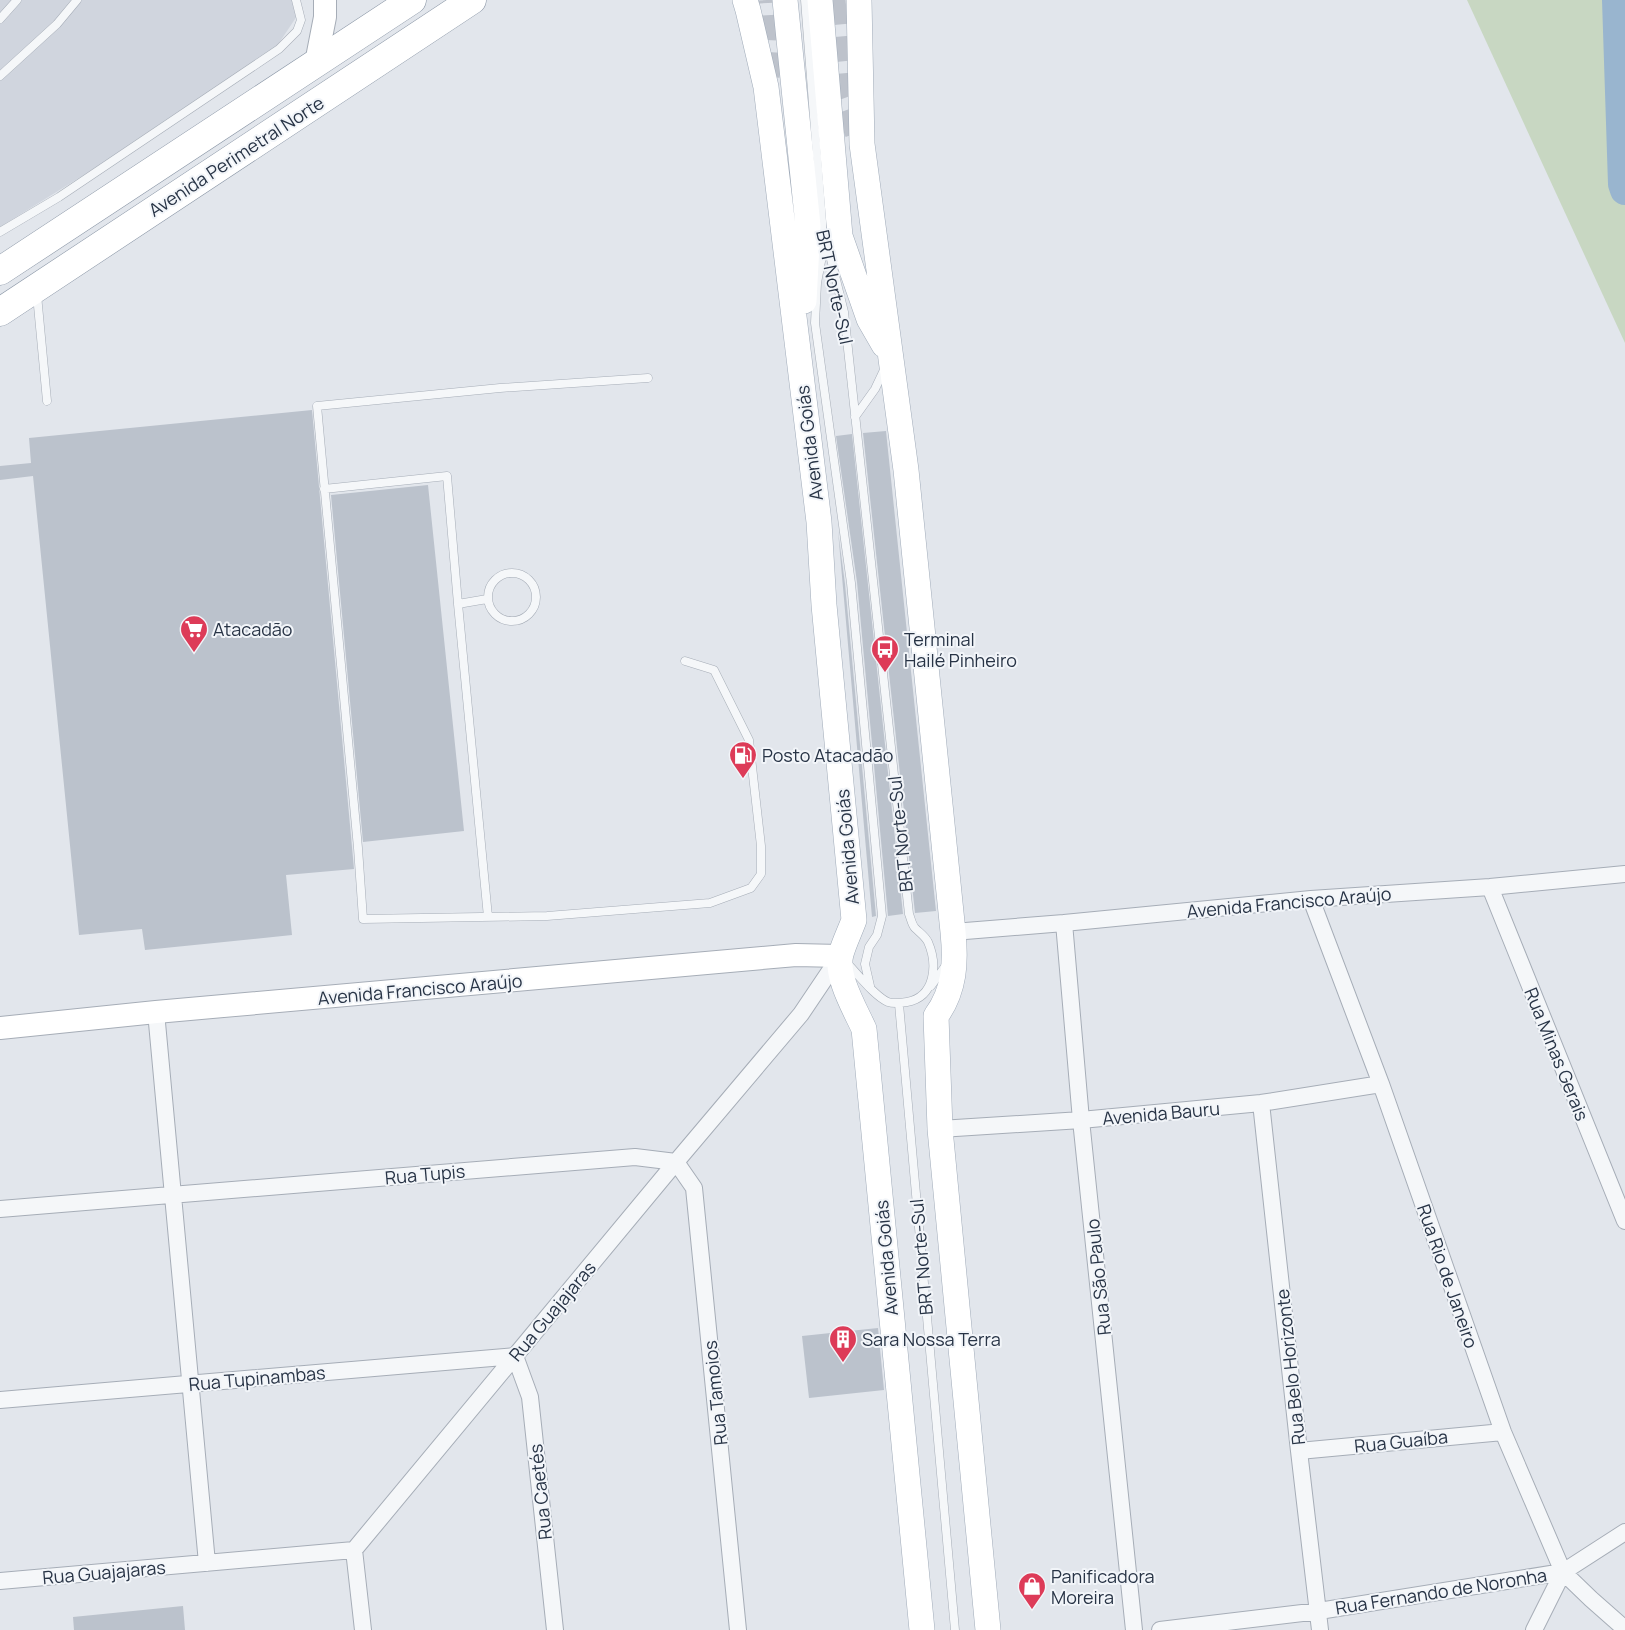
<svg xmlns="http://www.w3.org/2000/svg" width="1625" height="1630" font-family="Manrope,sans-serif">
  <rect width="100%" height="100%" fill="#e2e6ec"/>
  <path fill="#d0d5de" d="M 0,0 L 299,0 L 301,10 L 267,61 L 179,111 L 95,168 L 0,227 Z"/>
  <path fill="#c8d7c2" d="M 1467,0 L 1625,0 L 1625,343 Z"/>
  <g fill="none" stroke-linecap="round" stroke-linejoin="round">
    <path stroke="#99b5cf" stroke-width="30" d="M 1617,0 L 1623,184 L 1625,190"/>
  </g>
  <path fill="#bbc2cc" d="M 312,410 L 354,869 L 286,875 L 292,935 L 145,950 L 142,929 L 79,935 L 33,476 L 0,480 L 0,466 L 31,463 L 29,438 Z
    M 886,431 L 936,911 L 915,913 L 863,433 Z
    M 852,434 L 903,914 L 888,916 L 857,582 L 836,436 Z
    M 428,485 L 464,831 L 363,842 L 331,495 Z
    M 838,531 L 845,584 L 876,916 L 872,917 Z
    M 878,1328 L 884,1390 L 809,1398 L 802,1336 Z
    M 183,1606 L 185,1630 L 74,1630 L 73,1617 Z"/>
  <g fill="none" stroke-linecap="round" stroke-linejoin="round">
    <path stroke="#bdc2cb" stroke-width="25" stroke-dasharray="25 12" stroke-linecap="butt" d="M 833,0 L 841,88 L 860,140
      M 767,77 L 769,39 L 767,0"/>
    <g stroke="#a6adb7" stroke-width="9">
      <path id="lane" d="M 805,0 L 822,221 L 822,256 L 817,283 L 815,323 L 851,583 L 882,916 L 877,935 L 869,947 L 865,964 L 870,986
        M 0,19 L 17,0
        M 0,76 L 57,24 L 77,0
        M 0,232 L 59,197 L 279,49 L 297,31 L 301,20 L 296,0
        M 825,235 L 844,312 L 909,914 C 911,919 912,925 915,928 C 920,933 925,936 928,942 C 938,965 935,997 907,1002 C 901,1003 894,1004 888,1002 C 874,996 857,973 846,962
        M 37,295 L 47,401
        M 648,378 L 500,388 L 317,406 L 358,848 L 363,919 L 547,916 L 710,903 L 751,888 L 761,874 L 761,846 L 749,740 L 714,670 L 685,661
        M 855,417 L 875,389 L 884,370
        M 324,489 L 447,476 L 458,604 L 487,599
        M488 597a24 24 0 1 1 48 0a24 24 0 1 1-48 0Z
        M 458,604 L 488,917
        M 931,986 L 946,965
        M 899,1004 L 955,1630"/>
    </g>
    <g stroke="#a6adb7" stroke-width="18">
      <path id="street" d="M 1490,887 L 1625,1221
        M 1311,899 L 1381,1084 L 1503,1432 L 1563,1572 L 1591,1599 L 1625,1629
        M 1064,923 L 1081,1120 L 1134,1630
        M 953,932 L 1064,923 L 1311,899 L 1490,887 L 1625,874
        M 156,1012 L 207,1563
        M 1261,1103 L 1299,1451 L 1320,1630
        M 940,1129 L 1081,1120 L 1261,1103 L 1381,1084
        M 676,1162 L 694,1188 L 738,1630
        M 0,1209 L 635,1157 L 676,1162
        M 0,1400 L 515,1356 L 530,1397 L 555,1630
        M 1299,1451 L 1503,1432
        M 354,1550 L 363,1630
        M 0,1581 L 354,1550 L 676,1162 L 801,1014 L 840,956
        M 1160,1630 L 1319,1611 L 1563,1572 L 1625,1532
        M 1534,1630 L 1563,1572"/>
    </g>
    <g stroke="#a6adb7" stroke-width="24">
      <path id="secondary" d="M 316,63 L 325,17 L 325,0
        M 0,1028 L 156,1012 L 796,955 L 840,956"/>
    </g>
    <g stroke="#a0abb9" stroke-width="26">
      <path id="primary" d="M 745,0 L 748,10 L 766,87 L 819,522 L 824,605 L 854,920 C 850,931 844,943 841,954 C 835,976 855,1009 864,1029 L 922,1630
        M 785,0 L 808,226 L 804,301
        M 820,0 L 840,236 L 869,319 L 884,345
        M 859,0 L 862,144 L 906,470 L 953,932 C 956,962 955,990 936,1016 L 940,1129 L 988,1630"/>
    </g>
    <g stroke="#8894a4" stroke-width="29">
      <path id="highway" d="M 0,271 L 412,0
        M 0,312 L 472,0"/>
    </g>
    <use href="#lane" stroke="#f5f7f9" stroke-width="8"/>
    <use href="#street" stroke="#f5f7f9" stroke-width="16"/>
    <use href="#secondary" stroke="#fff" stroke-width="22"/>
    <use href="#primary" stroke="#fff" stroke-width="25"/>
    <use href="#highway" stroke="#fff" stroke-width="28"/>
  </g>
  <defs>
    <g id="supermarket-pin" transform="scale(1.4375)"><path d="M0 17L-7.5 6A9.5 9.5 0 1 1 7.5 6Z" fill="#dd3b58" stroke="#f2f5f9"/><path d="M-6-5.5h2.5l.6 2H6L4.5 2H-2.5L-4.4-4H-6ZM-1.5 3.2a1.3 1.3 0 1 0 .1 0ZM3 3.2a1.3 1.3 0 1 0 .1 0Z" fill="#fff"/></g>
    <g id="bus-pin" transform="scale(1.4375)"><path d="M0 17L-7.5 6A9.5 9.5 0 1 1 7.5 6Z" fill="#dd3b58" stroke="#f2f5f9"/><path d="M-5-6H5V4H4V6H2V4H-2V6H-4V4H-5ZM-3.5-4V0h7V-4ZM-3.5 1.2v1.5H-2V1.2ZM2 1.2v1.5H3.5V1.2Z" fill="#fff"/></g>
    <g id="fuel-pin" transform="scale(1.4375)"><path d="M0 17L-7.5 6A9.5 9.5 0 1 1 7.5 6Z" fill="#dd3b58" stroke="#f2f5f9"/><path d="M-5.5-6h7V0h2V4h1.3V-2.5L3-4.5l.8-.8L6-3V5H2.5V1h-1V6h-7ZM-4.2-4.7v3.2H.2V-4.7Z" fill="#fff"/></g>
    <g id="building-pin" transform="scale(1.4375)"><path d="M0 17L-7.5 6A9.5 9.5 0 1 1 7.5 6Z" fill="#dd3b58" stroke="#f2f5f9"/><path d="M-4-6H4V6H1V3H-1V6H-4ZM-2.5-4.3h1.7v1.8h-1.7ZM.8-4.3h1.7v1.8H.8ZM-2.5-1h1.7V.8h-1.7ZM.8-1h1.7V.8H.8Z" fill="#fff"/></g>
    <g id="shop-pin" transform="scale(1.4375)"><path d="M0 17L-7.5 6A9.5 9.5 0 1 1 7.5 6Z" fill="#dd3b58" stroke="#f2f5f9"/><path d="M-5-2.5h2.3a2.7 3.5 0 0 1 5.4 0H5L5.5 6h-11ZM-1.5-2.5h3a1.5 2.3 0 0 0-3 0Z" fill="#fff"/></g>
  </defs>
  <g fill-rule="evenodd">
    <use href="#supermarket-pin" x="194" y="629"/>
    <use href="#bus-pin" x="885" y="649"/>
    <use href="#fuel-pin" x="743" y="755"/>
    <use href="#building-pin" x="843" y="1339"/>
    <use href="#shop-pin" x="1032" y="1586"/>
  </g>
  <g text-anchor="middle" dominant-baseline="central" stroke-width="4" stroke-linejoin="round" paint-order="stroke">
    <g font-size="18" fill="#283446" stroke="#f2f5f9">
      <text transform="translate(236 156) rotate(-33)">Avenida Perimetral Norte</text>
      <text transform="translate(835 287) rotate(78)">BRT Norte-Sul</text>
      <text transform="translate(809 443) rotate(-97)">Avenida Goiás</text>
      <text transform="translate(900 834) rotate(-96)">BRT Norte-Sul</text>
      <text transform="translate(847 847) rotate(-95)">Avenida Goiás</text>
      <text transform="translate(1289 902) rotate(-5)">Avenida Francisco Araújo</text>
      <text transform="translate(420 989) rotate(-5)">Avenida Francisco Araújo</text>
      <text transform="translate(1557 1054) rotate(68)">Rua Minas Gerais</text>
      <text transform="translate(1161 1113) rotate(-5)">Avenida Bauru</text>
      <text transform="translate(425 1174) rotate(-5)">Rua Tupis</text>
      <text transform="translate(921 1257) rotate(-95)">BRT Norte-Sul</text>
      <text transform="translate(886 1258) rotate(-95)">Avenida Goiás</text>
      <text transform="translate(1448 1276) rotate(71)">Rua Rio de Janeiro</text>
      <text transform="translate(1098 1277) rotate(-96)">Rua São Paulo</text>
      <text transform="translate(552 1311) rotate(-50)">Rua Guajajaras</text>
      <text transform="translate(1290 1367) rotate(-96)">Rua Belo Horizonte</text>
      <text transform="translate(257 1378) rotate(-5)">Rua Tupinambas</text>
      <text transform="translate(715 1393) rotate(-96)">Rua Tamoios</text>
      <text transform="translate(1401 1441) rotate(-6)">Rua Guaíba</text>
      <text transform="translate(540 1492) rotate(-96)">Rua Caetés</text>
      <text transform="translate(104 1572) rotate(-5)">Rua Guajajaras</text>
      <text transform="translate(1441 1591) rotate(-9)">Rua Fernando de Noronha</text>
    </g>
    <g font-size="18" fill="#283446" stroke="#f2f5f9" text-anchor="start">
      <text x="213" y="629">Atacadão</text>
      <text x="904" y="639">Terminal<tspan x="904" dy="21">Hailé Pinheiro</tspan></text>
      <text x="762" y="755">Posto Atacadão</text>
      <text x="862" y="1339">Sara Nossa Terra</text>
      <text x="1051" y="1576">Panificadora<tspan x="1051" dy="21">Moreira</tspan></text>
    </g>
  </g>
</svg>
